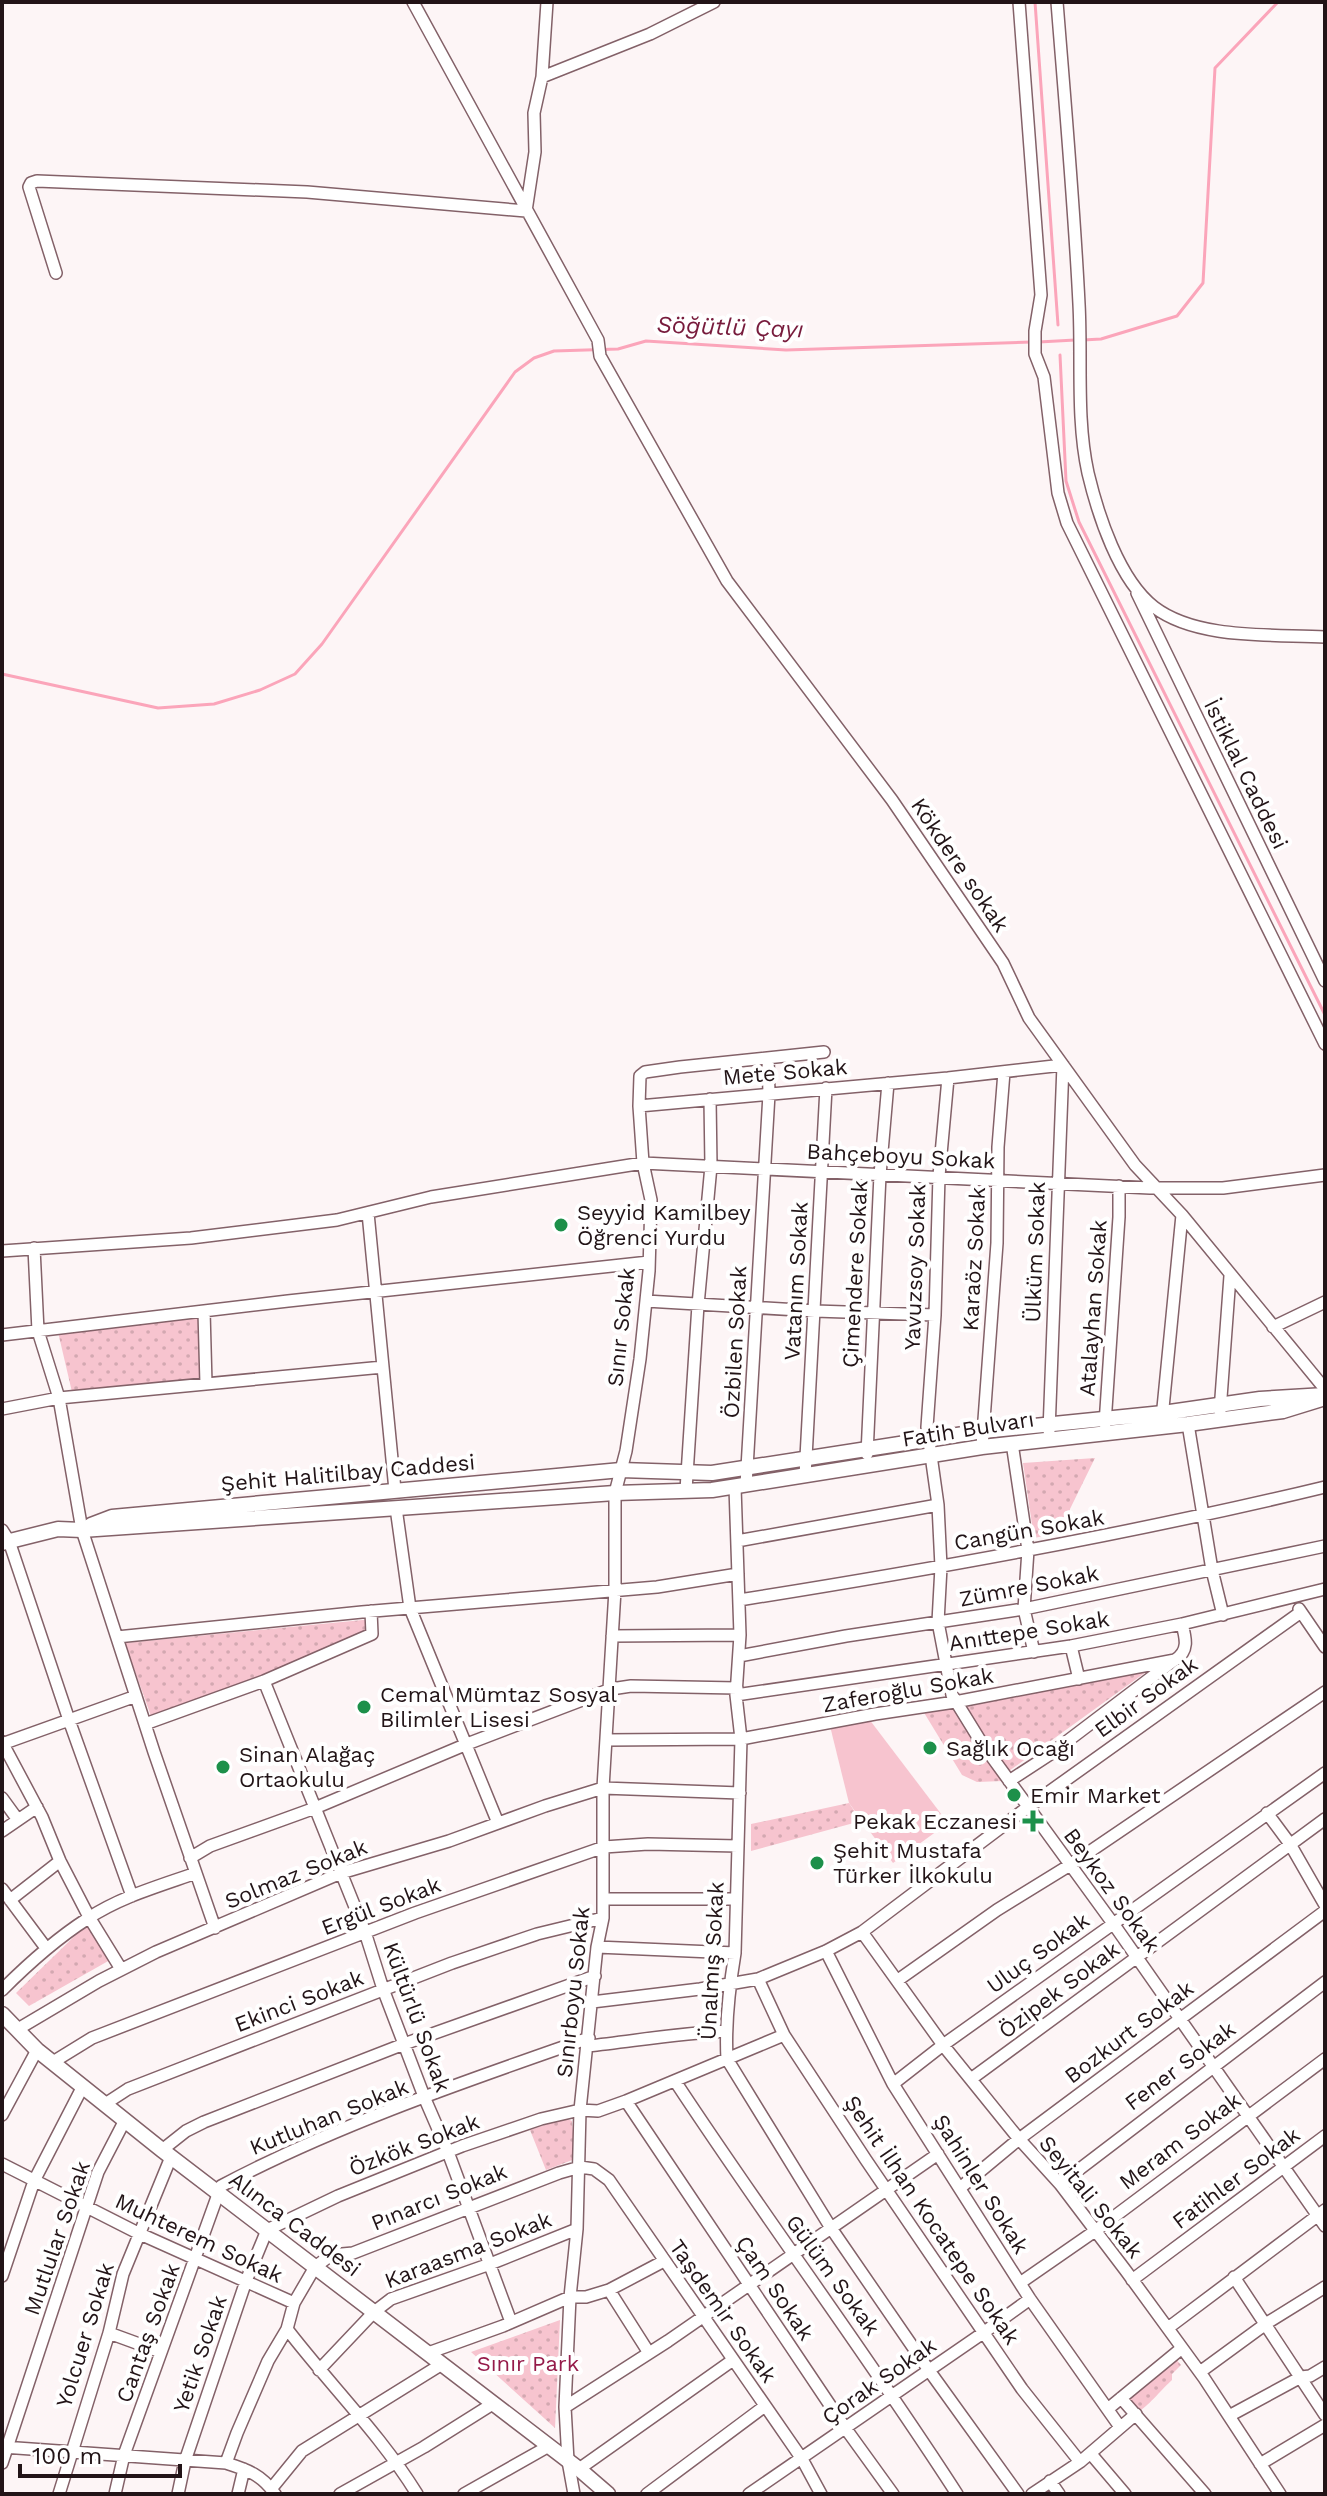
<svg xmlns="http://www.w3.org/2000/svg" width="1327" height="2496" font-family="'Work Sans',sans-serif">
  <defs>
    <pattern id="park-dots" width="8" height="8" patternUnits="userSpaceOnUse" patternTransform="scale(2)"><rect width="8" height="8" fill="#f7c4cf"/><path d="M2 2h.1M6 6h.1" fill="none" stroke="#d3a8b1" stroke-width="1.8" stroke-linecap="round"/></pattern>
  </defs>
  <rect width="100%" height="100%" fill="#fdf5f6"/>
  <path fill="#f7c4cf" d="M 869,1719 L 948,1823 L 893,1863 L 849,1803 L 830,1726 Z"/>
  <path fill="url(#park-dots)" d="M 201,1317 L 203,1380 L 72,1392 L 58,1332 Z
    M 1095,1458 L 1070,1509 L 1069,1531 L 1034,1538 L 1023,1463 Z
    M 373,1619 L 373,1634 L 152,1719 L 125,1643 Z
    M 1146,1672 L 1009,1771 L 964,1707 Z
    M 957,1706 L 1003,1781 L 977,1782 L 962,1775 L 923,1711 Z
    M 849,1803 L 861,1821 L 751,1851 L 751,1824 Z
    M 87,1924 L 110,1960 L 29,2006 L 16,1993 Z
    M 565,2118 L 572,2121 L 575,2159 L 546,2170 L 530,2130 Z
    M 560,2320 L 555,2428 L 471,2352 Z
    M 1174,2357 L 1181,2365 L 1172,2374 L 1172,2380 C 1164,2387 1148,2406 1141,2410 L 1124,2398 Z"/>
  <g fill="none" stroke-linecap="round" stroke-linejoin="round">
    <path stroke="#fba5ba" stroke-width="3" d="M 1035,2 L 1058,325
      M 1083,340 L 1101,339 L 1177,316 L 1203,283 L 1215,68 L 1278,2
      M 1039,342 L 1075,340
      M 1060,355 L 1066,481 L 1079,522 L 1325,1015
      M 2,674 L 158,708 L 214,704 L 260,690 L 295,674 L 322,644 L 515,372 L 534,358 L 554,351 L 618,349 L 646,341 L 786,350 L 1032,342"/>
    <g stroke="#836168" stroke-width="14">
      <path id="minor" d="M 413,2 L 598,340 L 600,356 L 727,581 L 892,800 L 1003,963 L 1029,1018 L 1135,1165 L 1182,1215 L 1325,1389
        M 1019,2 L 1041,295 L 1035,331 L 1035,354 L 1044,377 L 1058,493 L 1067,523 L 1325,1044
        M 1057,2 C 1065,103 1074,203 1079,304 C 1082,360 1076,418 1088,473 C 1098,515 1119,580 1154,607 C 1197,640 1273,634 1325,637
        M 542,77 L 650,34 L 714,2
        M 56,273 L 29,187 L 31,183 L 37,181 L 307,192 L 526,211 L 535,152 L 534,113 L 542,77 L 547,2
        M 1137,593 L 1325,981
        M 948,1078 L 939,1176 L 935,1315 L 927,1427 L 938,1505 L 941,1567 L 938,1622 L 952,1695 L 981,1742 L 1117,1929 L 1325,2226
        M 639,1106 L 948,1078 L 1063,1065 L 1049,1431
        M 368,1213 L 395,1490
        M 34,1248 L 38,1331 L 59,1398 L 82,1530 L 154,1752 L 215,1928
        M 2,1251 L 191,1238 L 337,1220 L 431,1197 L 643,1163 L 1150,1188 L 1223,1188 L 1325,1175
        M 646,1301 L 815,1311 L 935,1315
        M 204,1311 L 206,1384
        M 1273,1327 L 1325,1302
        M 2,1335 L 288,1301 L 649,1262
        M 2,1409 L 59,1398 L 383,1367
        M 1220,1411 L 1230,1276
        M 1162,1418 L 1182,1215
        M 1105,1424 L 1119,1217 L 1119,1186
        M 1188,1424 L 1212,1570 L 1223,1615
        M 1012,1443 L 1028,1550 L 1024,1609 L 1034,1652
        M 982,1447 L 997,1243 L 998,1147 L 1004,1072
        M 867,1454 L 880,1175 L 888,1083
        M 805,1476 L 826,1088
        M 746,1485 L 769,1094 L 768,1058
        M 735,1487 L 740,1635 L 736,1695 L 741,1739 L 735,1953 C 729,1989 725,2023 727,2059 L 831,2228 L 928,2369 L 1018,2494
        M 686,1490 L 698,1305 L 711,1166 L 710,1099
        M 396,1508 L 410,1608 L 498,1823
        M 2,1530 L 9,1541 L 69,1720 L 132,1896
        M 737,1541 L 938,1505
        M 739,1600 C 935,1569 1131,1534 1325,1487
        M 1299,1609 L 1325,1647
        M 612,1636 L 740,1635
        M 117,1637 L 362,1612 L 657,1587 L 738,1574
        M 1071,1646 L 1079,1679
        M 739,1656 L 846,1636 L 1024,1609 L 1325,1546
        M 264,1681 L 365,1932 L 383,1989 L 425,2099 L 448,2152 L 511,2322
        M 736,1695 L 1071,1646 L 1182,1624 L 1325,1589
        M 145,1724 L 264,1681 L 372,1634 L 371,1611
        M 606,1740 L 741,1739 L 875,1714 L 955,1702 L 1175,1660 C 1189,1651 1186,1639 1182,1624
        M 2,1742 L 42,1817 L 60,1861 L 89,1917 L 121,1969
        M 2,1744 L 136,1696
        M 1009,1781 L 1049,1755 L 1173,1661
        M 2,1798 L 18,1820
        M 1267,1813 L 1290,1844 L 1325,1905
        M 2,1831 L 37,1807
        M 190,1858 L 210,1846 L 315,1808 L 467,1744 L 611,1689 L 631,1686 L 737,1688
        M 2,1889 L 46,1948
        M 604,1899 L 736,1899
        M 10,1900 L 60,1861
        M 862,1932 L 943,2045 L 1019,2139 L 1060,2184 L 1126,2271 L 1204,2378 L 1280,2494
        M 597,1947 L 735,1953
        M 826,1951 L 893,2084 L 1030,2299 L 1120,2427
        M 758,1979 L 784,2035 L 866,2160 L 1022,2389 L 1080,2462 L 1136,2414
        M 898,1980 L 997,1910 L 1070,1865 L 1325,1692
        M 2,1990 C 28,1964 56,1939 87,1919 C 120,1897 159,1886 196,1873
        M 592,2002 L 700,1989 L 758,1979 L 826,1951 L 862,1932 L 1028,1807 L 1301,1612
        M 18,2029 L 99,1981 L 156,1952 L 341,1873 L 449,1841 L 545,1806 L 603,1788 L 740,1793
        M 588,2046 C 634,2041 680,2033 726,2031
        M 53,2062 L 92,2038 L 415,1913 L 604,1847 L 648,1844 L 738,1846
        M 971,2079 L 1325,1819
        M 675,2081 C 767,2221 867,2354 957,2494
        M 893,2084 L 943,2045 L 1325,1773
        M 626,2101 L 846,2429 L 893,2494
        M 105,2104 L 128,2089 L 452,1963 L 537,1934 L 603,1918
        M 2,2115 L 37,2050
        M 162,2150 L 186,2131 L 204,2122 L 404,2044 L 595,1976
        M 2,2164 L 138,2233 L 294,2303
        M 1060,2184 L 1325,1982
        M 960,2188 L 1019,2139 L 1325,1911
        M 2,2276 L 34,2181 L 83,2086
        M 1234,2277 L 1325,2415
        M 1132,2280 L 1325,2136
        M 1020,2283 L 1095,2231 L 1325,2059
        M 609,2290 L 649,2353
        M 1168,2328 L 1325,2210
        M 287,2329 C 330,2385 380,2434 417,2494
        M 109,2333 L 161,2352
        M 428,2353 L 503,2326 L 570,2297 L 586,2297 L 609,2290 L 664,2261
        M 319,2370 L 374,2312 L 391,2299 L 490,2264 L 577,2229
        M 1200,2372 L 1267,2323 L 1325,2287
        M 1121,2398 L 1205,2494
        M 565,2407 L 668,2341 L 938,2154
        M 1109,2408 L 1182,2348
        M 1229,2416 L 1301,2377 L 1310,2376 L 1325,2367
        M 3,2447 L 226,2463 C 248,2470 262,2475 275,2494
        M 1091,2454 L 1125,2494
        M 2,2463 L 98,2172 L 125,2120
        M 226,2463 L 237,2433 L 268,2361 L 287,2329 L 294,2303 L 315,2267 L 331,2255 L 353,2253 L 559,2173 L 580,2167 L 594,2169 L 609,2180 L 802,2459 L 821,2494
        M 1260,2464 L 1325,2425
        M 579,2469 L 733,2360
        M 1050,2481 L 1059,2494
        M 271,2489 L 302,2451 L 442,2364
        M 59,2494 L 109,2333 L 123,2274 L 171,2157
        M 115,2494 L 124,2455 L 221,2186 C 336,2125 466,2081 589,2038
        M 178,2494 L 185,2461 L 246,2281 L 267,2230 L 338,2196 L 462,2146 L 541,2119 L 580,2110 L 598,2111 L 626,2101 L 784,2035
        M 238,2494 L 244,2469
        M 340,2494 L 424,2447 L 494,2403
        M 464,2494 L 549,2446
        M 574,2494 L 568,2461 L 565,2407 L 570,2297 L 577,2229 L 580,2110 L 597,1947 L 603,1918 L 603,1788 L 615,1590 L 615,1493 L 626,1451 L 640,1359 L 649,1271 L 651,1200 L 643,1163 L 639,1106 L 640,1076 L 645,1072 L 680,1067 L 824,1052
        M 647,2494 L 765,2406
        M 749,2494 L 983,2333 L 1030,2299
        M 1032,2494 L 1080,2462"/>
    </g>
    <g stroke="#836168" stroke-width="17">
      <path id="major" d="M 91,1525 L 112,1517 L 621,1470 L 712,1473 L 983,1431 L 1163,1413 L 1260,1399 L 1325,1395
        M 2,1543 L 58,1529 L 82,1530 L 615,1493 L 712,1490 L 982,1447 L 1188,1424 L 1283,1411 L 1325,1398
        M 2,2014 L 37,2050 L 162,2150 L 579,2469 L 608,2494"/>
    </g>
    <use href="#minor" stroke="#fff" stroke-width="11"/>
    <use href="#major" stroke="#fff" stroke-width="14"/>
  </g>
  <g fill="#1d904a" stroke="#fff" stroke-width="3">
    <circle cx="561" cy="1225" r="8"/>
    <circle cx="364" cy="1707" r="8"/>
    <circle cx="930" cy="1748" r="8"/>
    <circle cx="223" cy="1767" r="8"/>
    <circle cx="1014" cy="1795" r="8"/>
    <path d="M1029 1809h8v8h8v8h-8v8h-8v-8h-8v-8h8z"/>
    <circle cx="817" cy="1863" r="8"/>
  </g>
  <g text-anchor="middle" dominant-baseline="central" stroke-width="8" stroke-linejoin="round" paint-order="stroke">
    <g font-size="22" fill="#221417" stroke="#fff">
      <text transform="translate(1246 774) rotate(64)">İstiklal Caddesi</text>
      <text transform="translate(960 865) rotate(56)">Kökdere sokak</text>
      <text transform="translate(785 1072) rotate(-5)">Mete Sokak</text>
      <text transform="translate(901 1156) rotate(3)">Bahçeboyu Sokak</text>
      <text transform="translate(1035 1252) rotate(-88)">Ülküm Sokak</text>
      <text transform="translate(974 1259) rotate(-87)">Karaöz Sokak</text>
      <text transform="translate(915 1267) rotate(-88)">Yavuzsoy Sokak</text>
      <text transform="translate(855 1274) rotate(-87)">Çimendere Sokak</text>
      <text transform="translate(796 1281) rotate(-87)">Vatanım Sokak</text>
      <text transform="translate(1093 1308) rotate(-86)">Atalayhan Sokak</text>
      <text transform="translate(621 1327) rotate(-84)">Sınır Sokak</text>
      <text transform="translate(735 1342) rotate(-87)">Özbilen Sokak</text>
      <text transform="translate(968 1429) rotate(-9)">Fatih Bulvarı</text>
      <text transform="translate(348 1473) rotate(-5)">Şehit Halitilbay Caddesi</text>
      <text transform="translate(1029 1530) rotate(-10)">Cangün Sokak</text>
      <text transform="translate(1029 1586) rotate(-11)">Zümre Sokak</text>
      <text transform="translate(1029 1631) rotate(-9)">Anıttepe Sokak</text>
      <text transform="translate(908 1690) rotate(-10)">Zaferoğlu Sokak</text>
      <text transform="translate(1146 1697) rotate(-36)">Elbir Sokak</text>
      <text transform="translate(296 1874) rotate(-22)">Solmaz Sokak</text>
      <text transform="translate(1112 1890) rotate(54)">Beykoz Sokak</text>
      <text transform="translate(381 1906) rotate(-21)">Ergül Sokak</text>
      <text transform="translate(1038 1953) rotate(-36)">Uluç Sokak</text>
      <text transform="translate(712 1961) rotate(-87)">Ünalmış Sokak</text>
      <text transform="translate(1059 1990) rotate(-37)">Özipek Sokak</text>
      <text transform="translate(573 1992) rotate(-84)">Sınırboyu Sokak</text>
      <text transform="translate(299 2001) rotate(-21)">Ekinci Sokak</text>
      <text transform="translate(417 2017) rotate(70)">Kültürlü Sokak</text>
      <text transform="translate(1129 2032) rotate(-37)">Bozkurt Sokak</text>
      <text transform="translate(1180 2066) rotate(-37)">Fener Sokak</text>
      <text transform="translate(329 2117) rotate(-22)">Kutluhan Sokak</text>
      <text transform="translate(1180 2141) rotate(-37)">Meram Sokak</text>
      <text transform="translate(414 2145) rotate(-21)">Özkök Sokak</text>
      <text transform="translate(1236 2178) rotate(-37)">Fatihler Sokak</text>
      <text transform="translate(981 2184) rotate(58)">Şahinler Sokak</text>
      <text transform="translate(439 2197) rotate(-22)">Pınarcı Sokak</text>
      <text transform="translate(1091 2197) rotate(51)">Seyitali Sokak</text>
      <text transform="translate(932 2220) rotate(56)">Şehit İlhan Kocatepe Sokak</text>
      <text transform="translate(295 2224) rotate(37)">Alınca Caddesi</text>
      <text transform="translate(57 2238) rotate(-71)">Mutlular Sokak</text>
      <text transform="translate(199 2238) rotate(25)">Muhterem Sokak</text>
      <text transform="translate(468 2250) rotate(-21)">Karaasma Sokak</text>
      <text transform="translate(833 2275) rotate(54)">Gülüm Sokak</text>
      <text transform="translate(775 2288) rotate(56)">Çam Sokak</text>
      <text transform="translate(723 2311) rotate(55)">Taşdemir Sokak</text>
      <text transform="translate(148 2333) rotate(-70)">Cantaş Sokak</text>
      <text transform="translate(85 2335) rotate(-73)">Yolcuer Sokak</text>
      <text transform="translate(200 2354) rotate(-71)">Yetik Sokak</text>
      <text transform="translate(879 2381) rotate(-35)">Çorak Sokak</text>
    </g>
    <g font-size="22" fill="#221417" stroke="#fff" text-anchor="start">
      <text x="577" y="1212">Seyyid Kamilbey<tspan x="577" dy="25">Öğrenci Yurdu</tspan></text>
      <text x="380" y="1694">Cemal Mümtaz Sosyal<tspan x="380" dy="25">Bilimler Lisesi</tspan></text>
      <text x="946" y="1748">Sağlık Ocağı</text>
      <text x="239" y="1754">Sinan Alağaç<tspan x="239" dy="25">Ortaokulu</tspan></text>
      <text x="1030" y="1795">Emir Market</text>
      <text x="1017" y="1821" text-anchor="end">Pekak Eczanesi</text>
      <text x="833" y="1850">Şehit Mustafa<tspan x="833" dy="25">Türker İlkokulu</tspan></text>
    </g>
    <g font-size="22" fill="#951b4a" stroke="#fff">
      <text x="528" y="2363">Sınır Park</text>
    </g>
    <g font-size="24" font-style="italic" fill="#771b3c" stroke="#fff">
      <text transform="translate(730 327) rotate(2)">Söğütlü Çayı</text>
    </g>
  </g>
  <rect width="1327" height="2496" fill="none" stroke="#221417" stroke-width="8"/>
  <path d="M20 2464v12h160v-12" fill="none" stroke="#221417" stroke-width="4"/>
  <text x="32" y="2464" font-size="24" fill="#221417" stroke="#ffffff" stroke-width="6" paint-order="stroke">100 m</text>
</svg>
